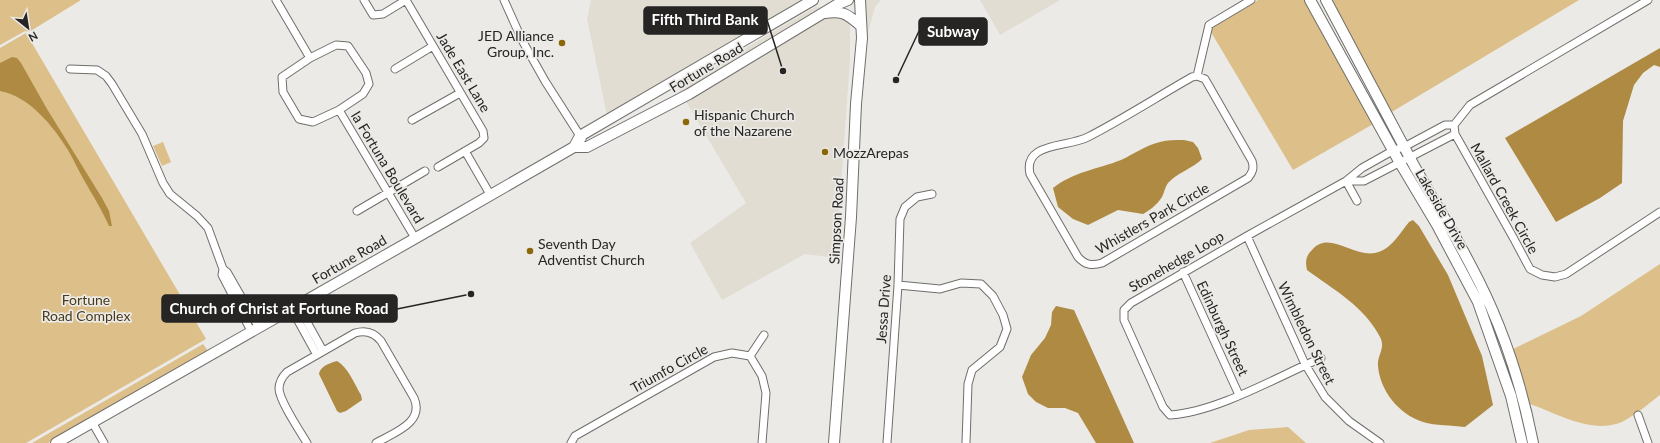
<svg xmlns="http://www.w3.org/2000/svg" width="1660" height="443" font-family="Lato,sans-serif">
  <rect width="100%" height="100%" fill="#eceae7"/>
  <path fill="#e2ddd3" d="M 591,0 L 810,0 L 608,120 L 587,19 Z
    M 855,0 L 881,0 L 875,7 L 854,84 L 857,38 Z
    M 980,0 L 1060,0 L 1000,35 Z
    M 815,7 L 829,8 L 850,23 L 850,60 L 836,258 L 805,254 L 722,300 L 690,243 L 746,203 L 678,88 Z"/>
  <path fill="#dcbf89" d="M 0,0 L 81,0 L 29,32 L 25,31 L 0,45 Z
    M 1258,0 L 1307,0 L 1375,123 L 1293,170 L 1211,32 L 1212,27 Z
    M 1329,0 L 1579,0 L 1390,113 Z
    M 26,33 L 206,339 L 26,443 L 0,443 L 0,48 Z
    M 163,142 L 171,162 L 162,166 L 153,146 Z
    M 1660,264 L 1660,395 C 1649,403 1629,421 1616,424 C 1587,432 1556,413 1530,404 L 1513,349 L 1581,316 Z
    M 203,344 L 208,351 L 48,443 L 32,443 Z
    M 1288,427 L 1306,443 L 1210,443 L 1249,430 Z"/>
  <path fill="#ae8a42" d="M 1660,48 L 1660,67 L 1654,65 L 1643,73 L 1634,85 L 1623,121 L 1622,183 L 1600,198 L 1556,222 L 1505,138 Z
    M 12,57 L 17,58 L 21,63 L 47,109 L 102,198 L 109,211 L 112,226 L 109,226 C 101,208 93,196 84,180 C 78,170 74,160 68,150 C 53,126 29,96 0,91 L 0,63 Z
    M 1184,140 L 1193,142 L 1198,148 L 1202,159 C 1192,169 1178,172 1168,183 C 1165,187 1164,193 1162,197 C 1157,205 1150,210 1143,214 L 1118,210 L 1088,225 L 1073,219 L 1058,207 L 1053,188 C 1073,172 1098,169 1121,160 C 1134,154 1146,145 1160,142 C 1167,140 1176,140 1184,140 Z
    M 1413,220 L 1419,226 L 1448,275 L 1482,356 L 1493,405 L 1465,427 C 1451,425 1436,426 1423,422 C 1398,414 1380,390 1378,366 C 1377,355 1386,348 1380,337 C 1364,306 1334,290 1307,270 C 1305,261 1306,256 1312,250 C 1328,230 1353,257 1375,253 C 1391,250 1400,233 1409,222 Z
    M 1056,306 L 1074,310 L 1134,443 L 1096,443 L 1078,413 L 1065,408 L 1048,408 L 1036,402 L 1028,394 L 1022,377 L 1031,355 L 1045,338 L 1051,325 L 1052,312 Z
    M 337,361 C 348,367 355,385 361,395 L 362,400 L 346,411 L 340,413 L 337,411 L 319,374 C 320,366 330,363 337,361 Z"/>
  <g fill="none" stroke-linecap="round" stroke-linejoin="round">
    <g stroke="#706e6b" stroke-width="9">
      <path id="street" d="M 276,0 L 310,58
        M 364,0 L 373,15 L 383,14 L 406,0
        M 406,0 L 483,131 L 484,138 L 479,143 L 438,167
        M 504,0 L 522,40 L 545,81 L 582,139
        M 1648,0 L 1470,105 L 1454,125 L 1455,134 L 1514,239 L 1530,269 L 1542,275 L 1555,277 L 1566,274 L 1660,212
        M 70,69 L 97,70 L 106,76 L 112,84 L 142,134 L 163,183 L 170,194 L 197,216 L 208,228 L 223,269 L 222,275 L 251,331
        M 395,69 L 433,46
        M 1197,76 L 1205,79 L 1252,161 C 1254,168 1253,172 1248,178 L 1102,263 C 1092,266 1085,265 1078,257 L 1030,174 C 1028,165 1030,157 1038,152 C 1053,143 1072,145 1088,137 C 1123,119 1157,97 1192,77 Z
        M 1197,76 L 1209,25 L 1251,0
        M 339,110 L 363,94 L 369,84 L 366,73 L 348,46 L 336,45 L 310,58 L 282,77 L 283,92 L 299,119 L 313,122 L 339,110 L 415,238
        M 412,120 L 460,93
        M 465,151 L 491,196
        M 1346,181 L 1364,181 L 1455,134
        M 1346,181 L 1357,201
        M 357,211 L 425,171
        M 1247,236 L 1305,364 L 1325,397 L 1349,421 L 1380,443
        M 223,269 L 227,272 L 258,326
        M 1183,272 L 1239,395
        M 898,285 L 940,289 L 961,283 L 981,284 L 993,296 L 1003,315 L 1007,329 L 1000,347 L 972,370 L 968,384 L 966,443
        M 297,304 L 323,351
        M 291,308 L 317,355
        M 750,356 L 764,335
        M 1321,358 C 1277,377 1217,412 1170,415 L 1163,407 L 1124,320 L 1124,310 L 1131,303 L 1247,236 L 1346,181 L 1362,168 L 1394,150 L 1404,147 L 1445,125 L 1454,125
        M 1638,415 L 1648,443
        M 92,422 L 104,443
        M 307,443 C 300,431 280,402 279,389 C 279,382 282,377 287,372 L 355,333 C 365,330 374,332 381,341 L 414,398 C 425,423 393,433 376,443
        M 571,443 L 575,436 L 714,357 L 732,353 L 750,356 L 762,376 L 766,393 L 762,443
        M 887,443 L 898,285 L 900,219 L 905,207 L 917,197 L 932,194"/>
    </g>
    <g stroke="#706e6b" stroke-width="12">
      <path id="secondary" d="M 1310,0 L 1400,163 L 1437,225 L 1478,302 L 1511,396 L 1522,443
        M 1326,0 C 1354,53 1382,105 1410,158 C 1429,194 1452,229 1471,266 C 1500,320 1521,382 1533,443
        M 825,13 C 843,10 848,15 861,26
        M 574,147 L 580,136 L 813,0
        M 56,443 C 228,344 402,247 574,147 L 587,147 L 689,94 L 838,4 L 848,0
        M 834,443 L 851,217 L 856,104 L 862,38 L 860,0"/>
    </g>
    <use href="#street" stroke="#fff" stroke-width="7"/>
    <use href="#secondary" stroke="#fff" stroke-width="10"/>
  </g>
  <g fill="#8c6708" stroke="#eceae7" stroke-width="1.5">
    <circle cx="562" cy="43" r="4"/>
    <circle cx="686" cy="122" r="4"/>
    <circle cx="825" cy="152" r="4"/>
    <circle cx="530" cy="251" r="4"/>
  </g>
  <g text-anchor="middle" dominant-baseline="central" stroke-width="3.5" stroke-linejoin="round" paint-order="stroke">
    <g font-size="14" fill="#262524" stroke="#eceae7" text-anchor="start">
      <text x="554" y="35" text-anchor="end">JED Alliance<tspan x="554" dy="16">Group, Inc.</tspan></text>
      <text x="694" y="114">Hispanic Church<tspan x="694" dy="16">of the Nazarene</tspan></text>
      <text x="833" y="152">MozzArepas</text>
      <text x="538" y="243">Seventh Day<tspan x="538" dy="16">Adventist Church</tspan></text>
    </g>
    <g font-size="14" fill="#262524" stroke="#eceae7">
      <text transform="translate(706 67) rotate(-31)">Fortune Road</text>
      <text transform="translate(464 72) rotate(59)">Jade East Lane</text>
      <text transform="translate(388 167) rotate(59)">la Fortuna Boulevard</text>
      <text transform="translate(1505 198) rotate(61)">Mallard Creek Circle</text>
      <text transform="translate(1442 209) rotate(60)">Lakeside Drive</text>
      <text transform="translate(1152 218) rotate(-30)">Whistlers Park Circle</text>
      <text transform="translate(836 221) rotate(-87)">Simpson Road</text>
      <text transform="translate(349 259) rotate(-30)">Fortune Road</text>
      <text transform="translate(1176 261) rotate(-30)">Stonehedge Loop</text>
      <text transform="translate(883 309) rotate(-86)">Jessa Drive</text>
      <text transform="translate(1223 328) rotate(65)">Edinburgh Street</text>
      <text transform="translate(1307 333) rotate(64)">Wimbledon Street</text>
      <text transform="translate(669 368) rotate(-29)">Triumfo Circle</text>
    </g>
    <g font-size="14" fill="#4a3a1a" stroke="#eceae7">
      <text x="86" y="299">Fortune<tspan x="86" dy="16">Road Complex</tspan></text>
    </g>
  </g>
  <path fill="none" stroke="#262524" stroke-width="1.5" d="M783 71L767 20M896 80L919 31M471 294L397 309"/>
  <g fill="#262524" stroke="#eceae7" stroke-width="1.5">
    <circle cx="783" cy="71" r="4"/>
    <circle cx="896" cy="80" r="4"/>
    <circle cx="471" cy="294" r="4"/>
  </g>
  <g fill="#262524" stroke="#262524" stroke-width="1.5">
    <rect x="644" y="7" width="123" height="27" rx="4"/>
    <rect x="919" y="18" width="68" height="27" rx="4"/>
    <rect x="162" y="295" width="235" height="27" rx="4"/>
  </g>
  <g font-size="15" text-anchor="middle" font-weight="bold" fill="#fff">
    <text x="705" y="25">Fifth Third Bank</text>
    <text x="953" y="37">Subway</text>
    <text x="279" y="314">Church of Christ at Fortune Road</text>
  </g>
  <g transform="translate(28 28) rotate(150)" stroke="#eceae7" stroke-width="3" paint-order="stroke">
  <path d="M0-3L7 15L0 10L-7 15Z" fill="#262524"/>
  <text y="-6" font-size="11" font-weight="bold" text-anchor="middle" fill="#262524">N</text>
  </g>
</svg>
